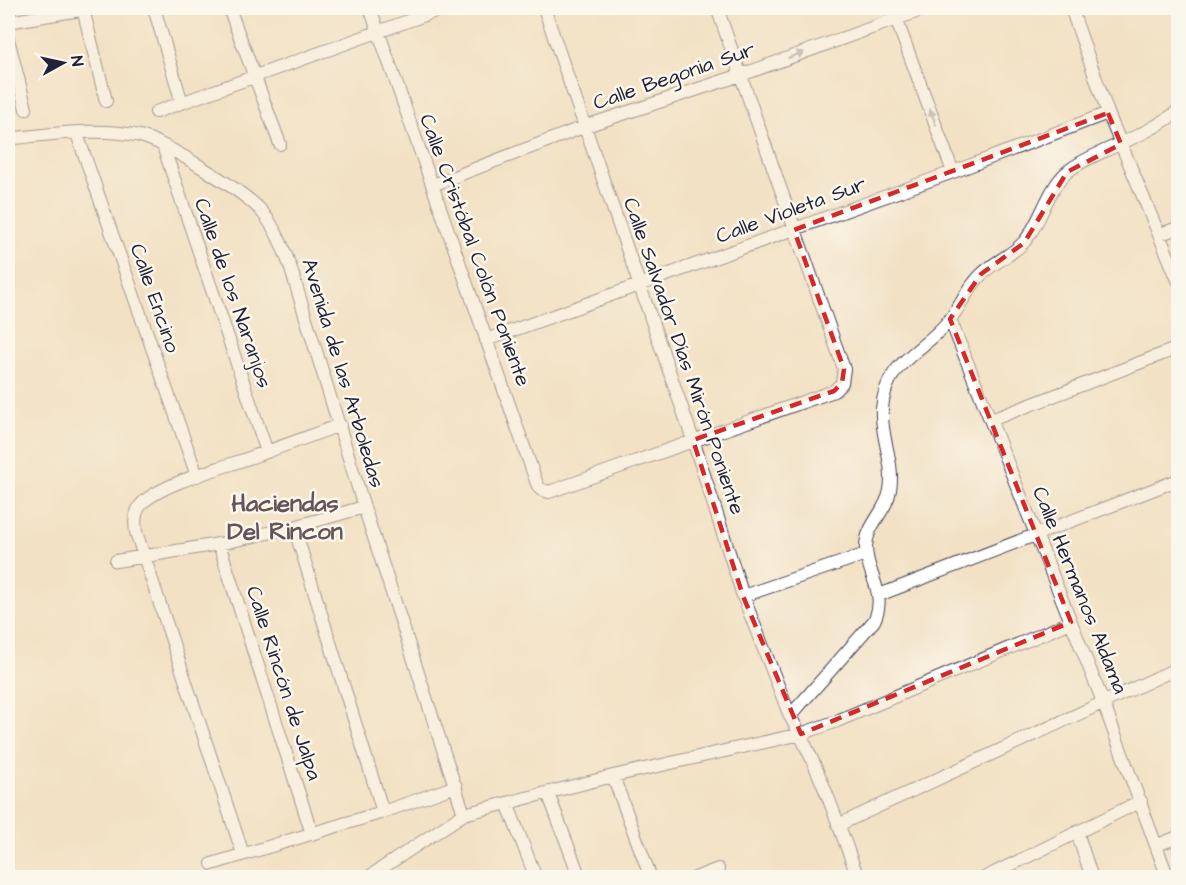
<svg xmlns="http://www.w3.org/2000/svg" width="1186" height="885" font-family="'Architects Daughter',sans-serif">
  <rect width="100%" height="100%" fill="#fbf7ec"/>
  <filter id="ink" filterUnits="userSpaceOnUse"><feTurbulence type="fractalNoise" baseFrequency=".0167" numOctaves="2"/><feDisplacementMap in="SourceGraphic" scale="12" xChannelSelector="R" yChannelSelector="G"/><feConvolveMatrix kernelMatrix="1 2 1 2 8 2 1 2 1" color-interpolation-filters="sRGB"/></filter>
  <filter id="wash" filterUnits="userSpaceOnUse"><feTurbulence type="fractalNoise" baseFrequency=".008" numOctaves="4" result="noise"/><feDisplacementMap in="SourceGraphic" scale="24" xChannelSelector="R" yChannelSelector="G"/><feGaussianBlur stdDeviation="1.35" result="paint"/><feColorMatrix in="noise" values="0 0 0 0 0 0 0 0 0 0 0 0 0 0 0 0 0 1.4 0 .05"/><feComposite in="paint" operator="in"/></filter>
  <g filter="url(#wash)">
    <rect width="100%" height="100%" fill="#f2e1c5"/>
  </g>
  <g filter="url(#ink)">
    <g fill="none" stroke-linecap="round" stroke-linejoin="round">
      <g stroke="#413f50" stroke-width="14">
        <path id="minor" d="M 154,8 L 182,103
          M 229,8 L 280,144
          M 370,8 L 537,484 L 540,489 L 549,492 L 834,391 L 842,383 L 844,369 L 717,8
          M 544,8 L 693,440 L 743,596 L 790,716 C 819,767 838,823 858,878
          M 892,8 L 953,172
          M 1071,8 L 1108,113 L 1178,280
          M 83,9 L 106,101
          M 8,22 L 92,8
          M 8,39 L 26,109
          M 156,112 L 444,8
          M 77,134 L 197,476
          M 8,139 C 50,134 98,127 140,136 C 165,142 247,193 263,213 C 276,229 283,247 290,266 L 364,507 L 464,814
          M 163,146 L 267,452
          M 433,185 L 586,126 L 741,75 L 927,8
          M 1160,234 L 1178,228
          M 950,319 L 1103,702 L 1168,878
          M 486,340 L 953,172 L 1108,113
          M 991,420 L 1178,348
          M 294,527 L 383,812
          M 219,544 L 312,834
          M 116,561 L 219,544 L 294,527 L 364,507
          M 879,595 L 1178,480
          M 743,596 L 866,554
          M 790,716 L 874,621 C 888,592 866,575 866,547 C 866,525 887,511 890,490 C 895,463 880,436 882,409 C 885,360 925,352 951,318 C 962,304 968,287 982,274 C 995,261 1013,255 1025,241 C 1042,220 1047,190 1067,172 C 1080,161 1096,155 1111,148 C 1135,137 1158,127 1178,111
          M 613,776 L 651,878
          M 548,793 L 580,878
          M 507,803 L 536,878
          M 838,825 L 1178,668
          M 1077,832 L 1092,878
          M 1157,845 L 1178,837
          M 243,854 L 136,532 C 134,519 135,508 147,499 C 169,483 205,473 231,464 C 268,452 304,438 340,425
          M 212,864 L 383,812 L 456,786
          M 367,878 L 464,814 L 613,776 L 801,734 L 837,721 L 1071,622
          M 695,878 L 718,869
          M 984,878 L 1141,801"/>
      </g>
      <use href="#minor" stroke="#fff" stroke-width="12"/>
    </g>
    <defs><path id="oneway-solid" d="M-6-.8H1V-3.2L6.5 0L1 3.2V.8H-6Z" transform="scale(1.5)"/></defs>
    <g fill="#9c9ca7">
      <use href="#oneway-solid" transform="translate(796 55) rotate(-20)"/>
      <use href="#oneway-solid" transform="translate(933 117) rotate(-110)"/>
    </g>
  </g>
  <path d="M0 0H1186V885H0ZM 1108,113 L 1121,144 L 1067,172 L 1024,243 L 981,274 L 950,319 L 1071,622 L 801,734 L 743,596 L 693,440 L 834,391 L 842,383 L 844,369 L 794,230 Z" fill="#f2e1c5" fill-opacity=".55" fill-rule="evenodd"/>
  <path fill="none" stroke="#d62828" stroke-width="4.5" stroke-dasharray="12 8" stroke-linejoin="round" d="M 1108,113 L 1121,144 L 1067,172 L 1024,243 L 981,274 L 950,319 L 1071,622 L 801,734 L 743,596 L 693,440 L 834,391 L 842,383 L 844,369 L 794,230 Z"/>
  <g text-anchor="middle" dominant-baseline="central" stroke-width="5" stroke-linejoin="round" paint-order="stroke">
    <g font-size="21" fill="#22223b" stroke="#fbf7ec">
      <text transform="translate(674 76) rotate(-19)">Calle Begonia Sur</text>
      <text transform="translate(791 210) rotate(-20)">Calle Violeta Sur</text>
      <text transform="translate(475 250) rotate(70)">Calle Cristóbal Colón Poniente</text>
      <text transform="translate(233 293) rotate(71)">Calle de los Naranjos</text>
      <text transform="translate(155 298) rotate(71)">Calle Encino</text>
      <text transform="translate(684 356) rotate(71)">Calle Salvador Días Mirón Poniente</text>
      <text transform="translate(343 373) rotate(73)">Avenida de las Arboledas</text>
      <text transform="translate(1080 590) rotate(68)">Calle Hermanos Aldama</text>
      <text transform="translate(284 683) rotate(72)">Calle Rincón de Jalpa</text>
    </g>
    <g font-size="24" font-weight="bold" fill="#645358" stroke="#fbf7ec">
      <text x="285" y="504">Haciendas<tspan x="285" dy="28">Del Rincon</tspan></text>
    </g>
  </g>
  <rect width="1186" height="885" fill="none" stroke="#fbf7ec" stroke-width="30"/>
  <g transform="translate(63 63) rotate(82)" stroke="#fbf7ec" stroke-width="4.5" paint-order="stroke">
  <path d="M0-4.5L10 22L0 15L-10 22Z" fill="#22223b"/>
  <text y="-9" font-size="16" font-weight="bold" text-anchor="middle" fill="#22223b">N</text>
  </g>
</svg>
